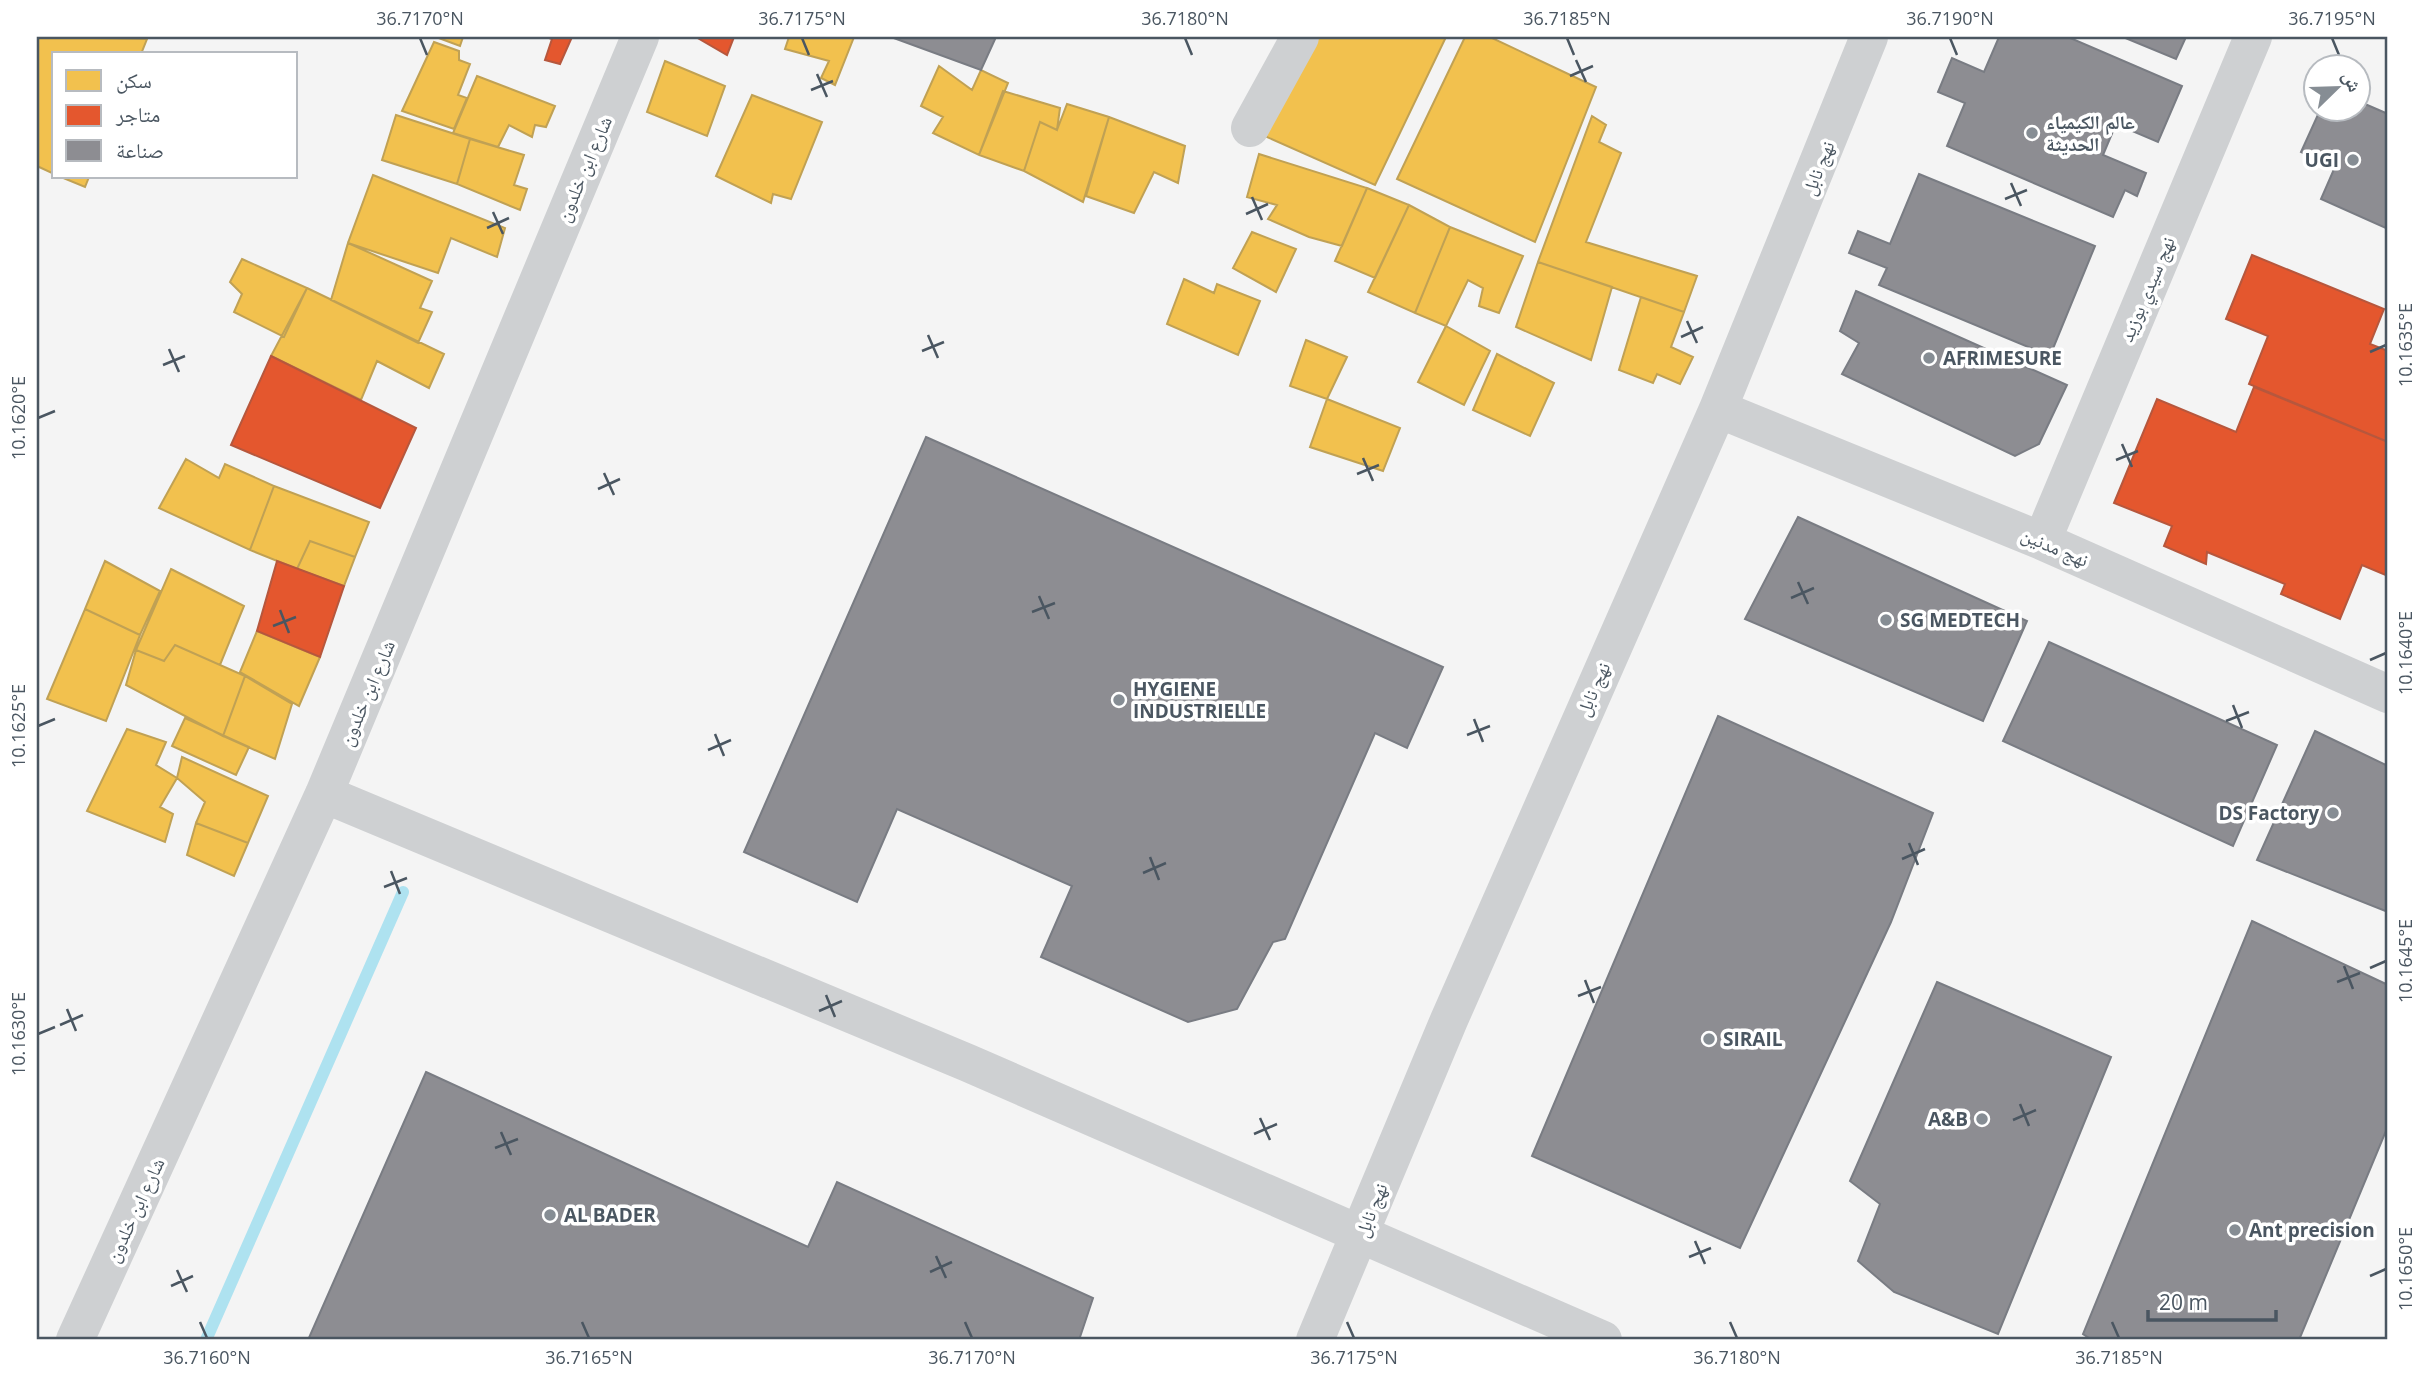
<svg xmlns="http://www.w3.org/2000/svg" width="2425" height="1377" font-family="'Open Sans','Noto Naskh Arabic',sans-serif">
  <rect width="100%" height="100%" fill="#f4f4f4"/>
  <path fill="#f2c14e" stroke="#c0a154" stroke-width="2" d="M 37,37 L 147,39 L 141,54 L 54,54 L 54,174 L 37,166 Z
    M 436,37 L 463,37 L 460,46 Z
    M 789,37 L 854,37 L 835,85 L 821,78 L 829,61 L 785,49 Z
    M 1312,37 L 1446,37 L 1375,185 L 1258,133 Z
    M 1465,37 L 1490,37 L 1596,87 L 1535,242 L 1397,179 Z
    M 434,42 L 459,51 L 459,60 L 470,64 L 458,95 L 467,98 L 454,129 L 402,111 Z
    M 665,61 L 725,86 L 707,136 L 647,112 Z
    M 939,66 L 972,90 L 981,70 L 1008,83 L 979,155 L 933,133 L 943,117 L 921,106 Z
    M 477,76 L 555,106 L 546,127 L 535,125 L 532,137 L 509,125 L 498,147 L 453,133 Z
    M 1003,91 L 1060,108 L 1057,130 L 1040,122 L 1024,171 L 979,155 Z
    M 752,95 L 822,122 L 791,199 L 773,194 L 771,203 L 716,176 Z
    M 1067,104 L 1109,117 L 1083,202 L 1024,171 L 1040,122 L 1057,130 Z
    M 396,115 L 470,139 L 457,184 L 382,160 Z
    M 1592,116 L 1606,125 L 1599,142 L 1621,153 L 1586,242 L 1697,276 L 1684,312 L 1538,262 Z
    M 1109,117 L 1185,146 L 1178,183 L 1154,172 L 1134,213 L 1086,196 Z
    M 470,139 L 524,155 L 514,185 L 527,189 L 520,210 L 457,184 Z
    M 1259,154 L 1367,188 L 1342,246 L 1309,237 L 1268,219 L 1277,205 L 1247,197 Z
    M 373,175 L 505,228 L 497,257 L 451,238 L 438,273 L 348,243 Z
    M 61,177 L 89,177 L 85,187 Z
    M 1367,188 L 1409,205 L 1375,278 L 1335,261 Z
    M 1409,205 L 1450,227 L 1415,313 L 1368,292 Z
    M 1450,227 L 1523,256 L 1499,313 L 1479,306 L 1483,288 L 1468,280 L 1446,326 L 1415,313 Z
    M 1252,232 L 1296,249 L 1276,292 L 1233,268 Z
    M 348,243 L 432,281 L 420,308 L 432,312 L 418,343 L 331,300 Z
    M 242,259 L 307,288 L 284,337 L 234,312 L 242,294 L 230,282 Z
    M 1538,262 L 1612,287 L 1591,360 L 1516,327 Z
    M 1184,279 L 1214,293 L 1217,284 L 1260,301 L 1238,355 L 1167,324 Z
    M 307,288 L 444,354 L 429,388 L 377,361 L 361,400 L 271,356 Z
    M 1641,297 L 1684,312 L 1671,347 L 1693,357 L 1680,384 L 1657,374 L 1653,383 L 1619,370 Z
    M 1446,326 L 1490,351 L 1464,405 L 1418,382 Z
    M 1306,340 L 1347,357 L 1327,399 L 1290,386 Z
    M 1497,354 L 1554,383 L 1530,436 L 1473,410 Z
    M 1327,399 L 1400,428 L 1383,471 L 1310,447 Z
    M 186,459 L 219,478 L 225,464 L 274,486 L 250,550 L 159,508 Z
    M 274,486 L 369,522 L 355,557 L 310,541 L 297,569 L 250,550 Z
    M 310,541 L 355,557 L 344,586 L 297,569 Z
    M 105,561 L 160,591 L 140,635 L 85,609 Z
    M 171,569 L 244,606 L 220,665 L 175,645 L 164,661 L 136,650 Z
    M 85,609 L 140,635 L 106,721 L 47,699 Z
    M 257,631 L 320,657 L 299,706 L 240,672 Z
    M 175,645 L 245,676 L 223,736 L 126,685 L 136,650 L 164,661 Z
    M 245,676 L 292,704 L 275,759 L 223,736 Z
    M 185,718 L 249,747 L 236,775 L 172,746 Z
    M 127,729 L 166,742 L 156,765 L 177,778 L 160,807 L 173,814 L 165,842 L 87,811 Z
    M 182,757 L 268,796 L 248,843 L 196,823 L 205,802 L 177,778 Z
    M 196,823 L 248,843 L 234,876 L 187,855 Z"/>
  <path fill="#e4572e" stroke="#b6573d" stroke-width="2" d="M 546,37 L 572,37 L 560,64 L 545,60 L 552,39 Z
    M 696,37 L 734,37 L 727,55 Z
    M 2252,255 L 2384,309 L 2370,344 L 2388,351 L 2388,442 L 2249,384 L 2268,336 L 2226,319 Z
    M 271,356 L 416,428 L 380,508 L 231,445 Z
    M 2254,387 L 2388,442 L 2388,576 L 2362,565 L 2340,619 L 2281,594 L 2285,584 L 2207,552 L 2206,564 L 2164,546 L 2172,526 L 2114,503 L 2157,399 L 2236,432 Z
    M 277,561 L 344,586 L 320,657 L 257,631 Z"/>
  <path fill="#8d8d92" stroke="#797c83" stroke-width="2" d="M 891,37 L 996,37 L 981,70 Z
    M 1999,37 L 2068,37 L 2182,86 L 2158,142 L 2116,124 L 2103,155 L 2146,173 L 2137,196 L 2125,190 L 2113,217 L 1947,146 L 1965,103 L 1938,92 L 1952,58 L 1984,72 Z
    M 2123,37 L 2186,37 L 2176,59 Z
    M 2358,101 L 2388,114 L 2388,229 L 2321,199 L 2335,167 L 2301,152 L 2321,108 L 2358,108 Z
    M 1919,174 L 2095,246 L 2050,356 L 1879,285 L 1887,268 L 1849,253 L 1858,231 L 1890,244 Z
    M 1856,291 L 2067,385 L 2039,444 L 2015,456 L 1842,374 L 1859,343 L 1840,331 Z
    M 926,437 L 1443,667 L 1407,748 L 1375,733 L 1285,939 L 1273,942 L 1237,1009 L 1188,1022 L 1041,957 L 1072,886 L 897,809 L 857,902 L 744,852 Z
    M 1798,517 L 2027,621 L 1983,721 L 1745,619 Z
    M 2049,642 L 2277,745 L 2233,846 L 2003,741 Z
    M 1718,716 L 1933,813 L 1891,922 L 1740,1248 L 1532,1156 Z
    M 2315,731 L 2388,766 L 2388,912 L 2257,860 Z
    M 2252,921 L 2388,985 L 2388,1126 L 2299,1340 L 2092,1340 L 2083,1334 Z
    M 1937,982 L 2111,1057 L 1998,1334 L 1894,1292 L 1858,1261 L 1880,1204 L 1850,1181 Z
    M 426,1072 L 808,1247 L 837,1182 L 1093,1298 L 1079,1340 L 308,1340 Z"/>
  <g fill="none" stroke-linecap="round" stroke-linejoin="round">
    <path stroke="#aee2f0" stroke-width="12" d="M 206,1340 L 403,892"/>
    <path stroke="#ced0d2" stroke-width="38" d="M 1250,128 L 1300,37
      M 1718,409 L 2042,541 L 2388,694
      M 2042,541 L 2253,37
      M 324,794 L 968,1063 L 1603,1340
      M 75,1340 L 324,794 L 640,37
      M 1315,1340 L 1449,1020 L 1718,409 L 1869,37"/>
  </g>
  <path fill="none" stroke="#4a5661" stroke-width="2.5" d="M 420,38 L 427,55M 802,38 L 809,55M 1185,38 L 1192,55M 1567,38 L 1574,55M 1950,38 L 1957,55M 2332,38 L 2339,55M 1576,60 L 1586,82M 817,74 L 827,97M 1570,76 L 1593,66M 811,90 L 833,81M 2011,183 L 2021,206M 1252,197 L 1262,220M 2005,199 L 2027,190M 493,212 L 503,234M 1246,214 L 1268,204M 487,228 L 509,218M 1687,321 L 1697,343M 928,335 L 938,358M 1681,337 L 1703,327M 169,349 L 179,372M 922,351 L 944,342M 2370,352 L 2386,345M 163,365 L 185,356M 38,418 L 55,411M 2122,444 L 2132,467M 1363,458 L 1373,481M 2116,460 L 2138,451M 604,473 L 614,495M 1357,474 L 1379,465M 598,489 L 620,479M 1798,582 L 1808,604M 1039,596 L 1049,619M 1791,598 L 1814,588M 280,610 L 289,633M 1032,612 L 1055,603M 273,626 L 296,617M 2370,660 L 2386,653M 2233,705 L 2242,728M 1474,719 L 1483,742M 2226,721 L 2249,712M 38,726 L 55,719M 715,734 L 724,756M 1467,735 L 1490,726M 708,750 L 731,740M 1909,843 L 1918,865M 1150,857 L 1159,880M 1902,859 L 1925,849M 391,871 L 400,894M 1143,873 L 1166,863M 384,887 L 407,878M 2344,966 L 2353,989M 2370,968 L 2386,961M 1585,980 L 1594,1003M 2337,982 L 2360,973M 826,995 L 835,1017M 1578,996 L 1601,987M 67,1009 L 76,1031M 819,1011 L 842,1001M 60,1025 L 83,1015M 38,1034 L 55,1027M 2020,1104 L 2029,1126M 1260,1118 L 1270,1140M 2013,1120 L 2036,1110M 501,1132 L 511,1155M 1254,1134 L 1277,1124M 495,1148 L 518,1139M 1695,1241 L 1705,1264M 936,1256 L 946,1278M 1689,1257 L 1711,1248M 177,1270 L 187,1292M 930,1272 L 952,1262M 2370,1276 L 2386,1269M 171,1286 L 193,1276M 200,1322 L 207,1338M 582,1322 L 589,1338M 965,1322 L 972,1338M 1347,1322 L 1354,1338M 1730,1322 L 1737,1338M 2112,1322 L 2119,1338"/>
  <g fill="#868d94" stroke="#fff" stroke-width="2.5">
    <circle cx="2032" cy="133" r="7"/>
    <circle cx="2353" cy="160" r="7"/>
    <circle cx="1929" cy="358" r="7"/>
    <circle cx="1886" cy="620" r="7"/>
    <circle cx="1119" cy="700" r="7"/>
    <circle cx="2333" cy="813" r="7"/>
    <circle cx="1709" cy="1039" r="7"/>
    <circle cx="1982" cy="1119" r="7"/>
    <circle cx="550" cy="1215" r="7"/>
    <circle cx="2235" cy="1230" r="7"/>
  </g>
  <g text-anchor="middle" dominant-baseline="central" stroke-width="7" stroke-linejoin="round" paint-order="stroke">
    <g font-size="19" font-weight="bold" fill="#4a5661" stroke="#fff" text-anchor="start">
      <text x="2046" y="122">عالم الكيمياء<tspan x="2046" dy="22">الحديثة</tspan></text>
      <text x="2339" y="160" text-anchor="end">UGI</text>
      <text x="1943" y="358">AFRIMESURE</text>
      <text x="1900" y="620">SG MEDTECH</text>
      <text x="1133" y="689">HYGIENE<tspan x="1133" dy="22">INDUSTRIELLE</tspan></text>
      <text x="2319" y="813" text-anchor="end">DS Factory</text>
      <text x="1723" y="1039">SIRAIL</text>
      <text x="1968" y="1119" text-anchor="end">A&amp;B</text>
      <text x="564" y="1215">AL BADER</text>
      <text x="2249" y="1230">Ant precision</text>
    </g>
    <g font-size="19" fill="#4a5661" stroke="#fff">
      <text transform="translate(1818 168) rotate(-68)">نهج نابل</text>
      <text transform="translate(584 169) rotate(-67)">شارع ابن خلدون</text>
      <text transform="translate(2147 289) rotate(-67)">نهج سيدي بوزيد</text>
      <text transform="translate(2055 547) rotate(23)">نهج مدنين</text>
      <text transform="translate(1593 689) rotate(-66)">نهج نابل</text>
      <text transform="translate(367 693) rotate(-67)">شارع ابن خلدون</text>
      <text transform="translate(135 1210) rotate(-65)">شارع ابن خلدون</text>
      <text transform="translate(1371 1210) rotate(-68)">نهج نابل</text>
    </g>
  </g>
  <rect width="2425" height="1377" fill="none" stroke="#ffffff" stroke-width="77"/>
  <rect x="52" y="52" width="245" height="126" fill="#ffffff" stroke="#b7bbc0" stroke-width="2"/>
  <rect x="66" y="70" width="35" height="21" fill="#f2c14e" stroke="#b7bbc0" stroke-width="2"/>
  <text x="116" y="88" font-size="21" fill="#4a5661">سكن</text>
  <rect x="66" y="105" width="35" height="21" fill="#e4572e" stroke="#b7bbc0" stroke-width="2"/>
  <text x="116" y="122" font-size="21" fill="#4a5661">متاجر</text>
  <rect x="66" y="140" width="35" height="21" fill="#8d8d92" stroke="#b7bbc0" stroke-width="2"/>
  <text x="116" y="158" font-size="21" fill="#4a5661">صناعة</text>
  <g transform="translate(2337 88) rotate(67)"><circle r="33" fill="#ffffff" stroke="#b7bbc0" stroke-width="2"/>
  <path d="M0-5L12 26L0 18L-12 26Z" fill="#868d94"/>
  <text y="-10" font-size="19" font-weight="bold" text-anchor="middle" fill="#4a5661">ش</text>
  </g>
  <path d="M2148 1310v10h128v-10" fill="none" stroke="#4a5661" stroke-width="3.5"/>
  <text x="2159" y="1310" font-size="21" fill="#4a5661" stroke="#ffffff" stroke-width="5" paint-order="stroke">20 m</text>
  <rect x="38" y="38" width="2348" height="1300" fill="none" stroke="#4a5661" stroke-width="2.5"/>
  <g font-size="18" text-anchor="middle" fill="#4a5661">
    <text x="420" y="25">36.7170°N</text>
    <text x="802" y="25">36.7175°N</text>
    <text x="1185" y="25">36.7180°N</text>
    <text x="1567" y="25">36.7185°N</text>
    <text x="1950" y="25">36.7190°N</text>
    <text x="2332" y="25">36.7195°N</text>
    <text transform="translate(2406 345) rotate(-90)" y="6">10.1635°E</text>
    <text transform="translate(19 418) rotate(-90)" y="6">10.1620°E</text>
    <text transform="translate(2406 653) rotate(-90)" y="6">10.1640°E</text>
    <text transform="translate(19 726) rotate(-90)" y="6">10.1625°E</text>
    <text transform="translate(2406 961) rotate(-90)" y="6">10.1645°E</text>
    <text transform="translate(19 1034) rotate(-90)" y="6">10.1630°E</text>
    <text transform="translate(2406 1269) rotate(-90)" y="6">10.1650°E</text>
    <text x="207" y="1364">36.7160°N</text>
    <text x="589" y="1364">36.7165°N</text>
    <text x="972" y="1364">36.7170°N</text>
    <text x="1354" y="1364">36.7175°N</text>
    <text x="1737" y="1364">36.7180°N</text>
    <text x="2119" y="1364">36.7185°N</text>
  </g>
</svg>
